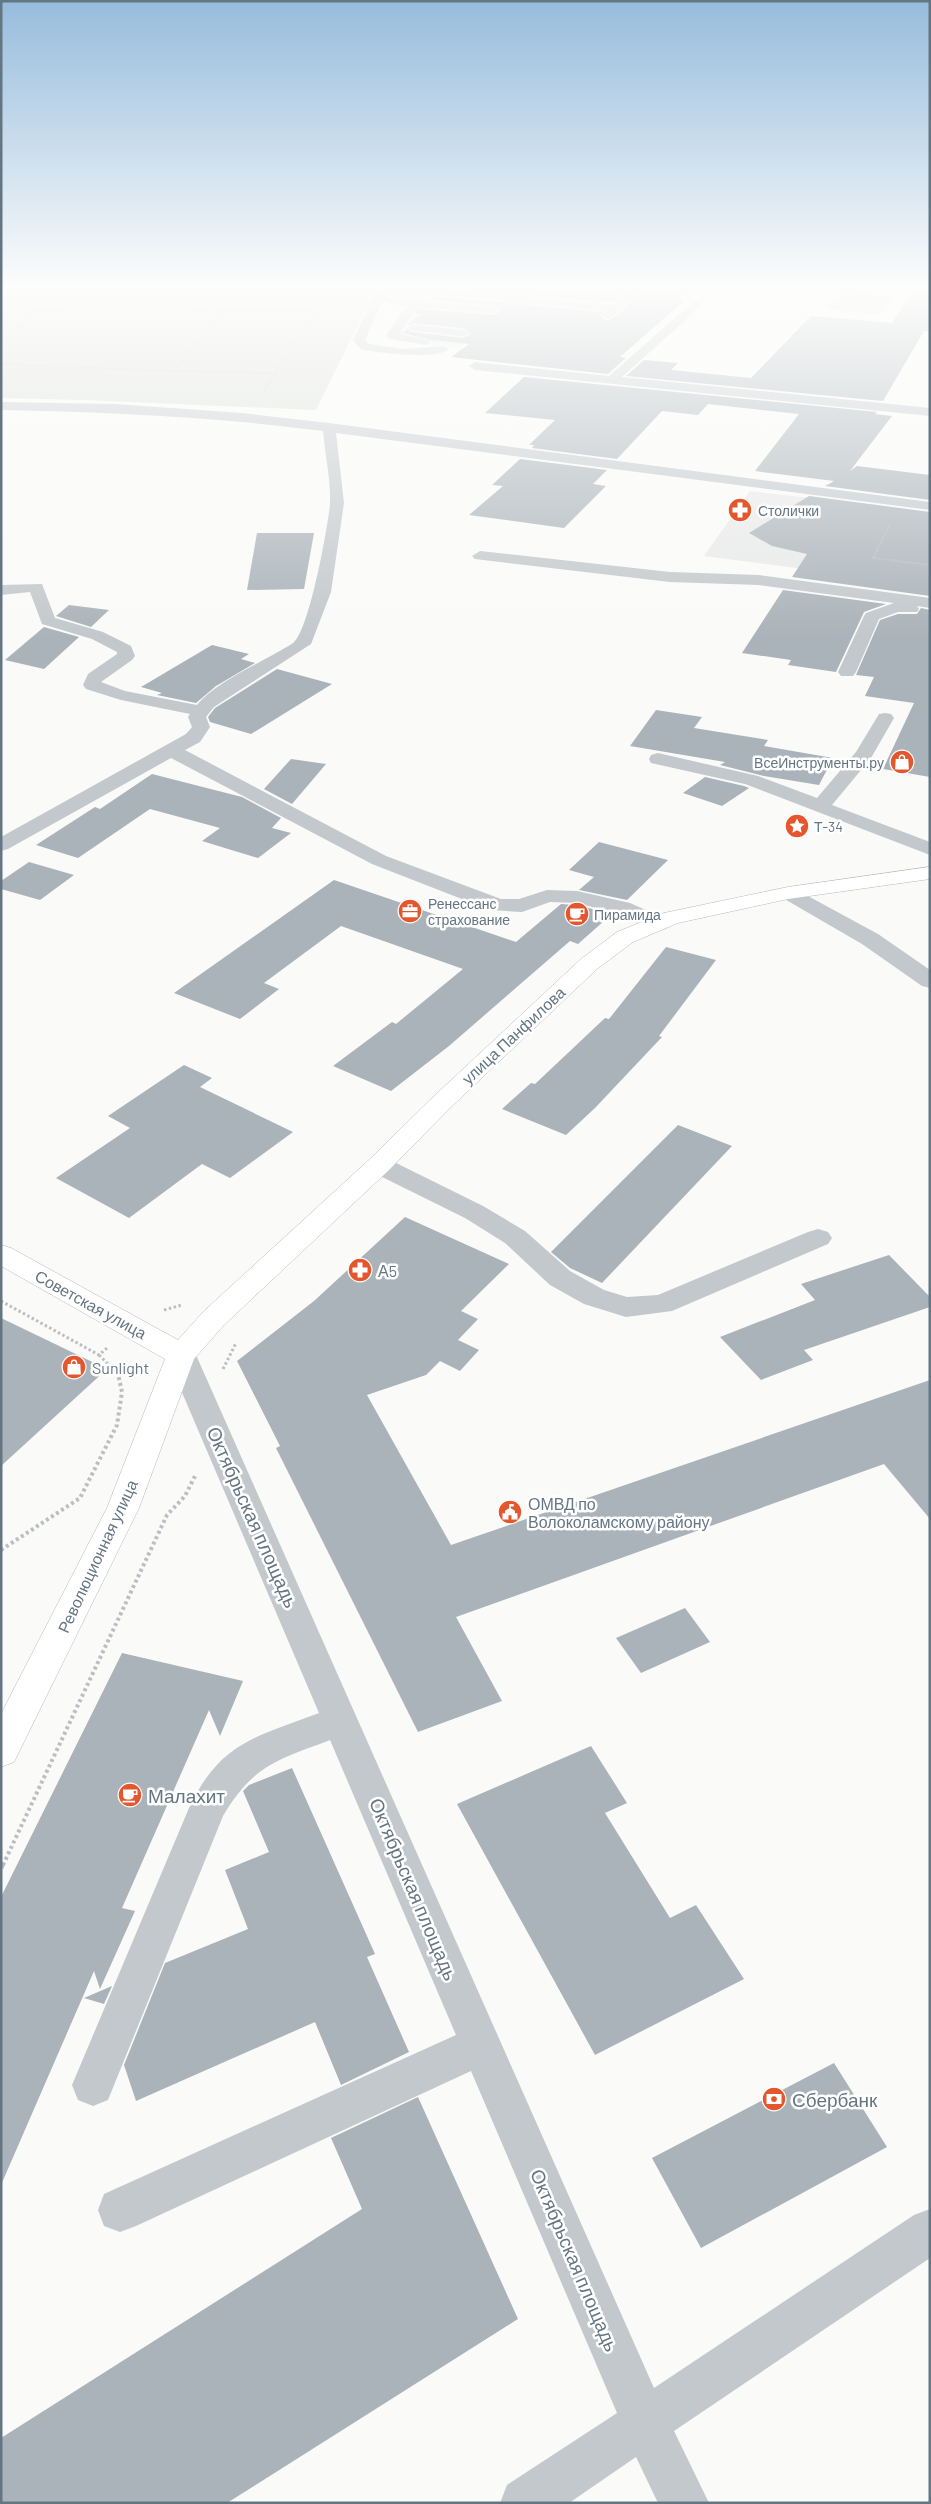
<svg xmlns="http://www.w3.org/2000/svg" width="931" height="2504" viewBox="0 0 931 2504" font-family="Barlow,sans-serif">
	<rect width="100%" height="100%" fill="#fafaf8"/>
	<g fill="#e8e9e9">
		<path d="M406,288H622L583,316L475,334L458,348L390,340L385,336L403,306L385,303Z"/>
		<path d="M750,491L888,507L852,575L704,556Z"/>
	</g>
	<g fill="#dadfd7">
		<path d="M1,288H376L316,410L86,400L1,398Z"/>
		<path d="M842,290L895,295L882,312L877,314L832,310L825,307Z"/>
	</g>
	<g fill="#aab3b9">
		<path d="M456,288H628L612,303Z"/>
		<path d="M644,288H692L676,300L684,301L620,357L626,358L608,374L451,357L469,344L431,340L403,333L408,329L410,332L463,338L471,334L463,328L414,323L407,325L422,314L415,313L419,309L494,315L501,311L494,305L430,300L435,296L603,312L600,316L607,321L621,312Z"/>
		<path d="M915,288H930V331H924L883,401L626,376L644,360L678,363L671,370L751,378L811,316L892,323Z"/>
		<path d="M524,377L877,412L875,414L892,416L850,471L857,466L930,475V500L825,486L834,481L755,471L799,414L708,404L698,415L662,411L617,459L532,448L534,445H529L555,420L485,413Z"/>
		<path d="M520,459L607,470L593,484L606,486L564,528L469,515L503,486L492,485Z"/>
		<path d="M809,496L930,512V596L792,577L807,554L772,546L749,533Z"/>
		<path d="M257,533H314L304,589L247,590Z"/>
		<path d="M783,590L886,604L864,612L836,672L788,665L791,660L742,653Z"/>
		<path d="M69,605L109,610L91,627L56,616Z"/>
		<path d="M921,608L930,610V777L883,769L914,703L865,696L874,677L856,675L880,620L898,614H917Z"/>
		<path d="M44,627L79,637L44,669L5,660Z"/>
		<path d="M212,645L249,654L241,659L255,663L216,686L196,703L157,695L162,693L141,687Z"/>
		<path d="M277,669L332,684L251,734L210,722L208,717L215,708Z"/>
		<path d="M656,710L702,717L694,728L768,740L764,746L833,758L819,785L764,776L720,765L725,762L630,746Z"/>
		<path d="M291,759L326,764L292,804L264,789Z"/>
		<path d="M152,774L242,797L281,818L272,828L291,833L258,858L202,841L220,828L150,809L78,858L36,845L95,807L100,809Z"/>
		<path d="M705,777L744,786L749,788L722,806L683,793Z"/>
		<path d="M599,842L668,860L627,900L579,890L594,877L569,870Z"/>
		<path d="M29,862L74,875L40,900L1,889V881Z"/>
		<path d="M334,880L516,942L561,904L577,905L612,914L578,944L570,941L449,1046L391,1091L333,1066L392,1022L396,1024L463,969L341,926L264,983L279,989L240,1019L174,993Z"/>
		<path d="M666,947L716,960L659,1036L662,1037L595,1108L566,1135L502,1109L531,1083L535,1084L605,1018L609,1019Z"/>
		<path d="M184,1065L212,1078L200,1087L293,1132L230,1178L202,1164L129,1218L56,1178L130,1128L108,1116Z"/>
		<path d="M678,1125L732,1146L602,1283L570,1268L551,1252Z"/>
		<path d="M405,1217L509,1264L461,1311L478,1319L458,1340L479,1350L460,1371L440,1361L426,1375L367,1395L451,1545L930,1380V1519L884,1464L456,1617L502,1701L418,1732L276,1448L280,1446L237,1361L314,1301Z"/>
		<path d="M889,1255L930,1297V1307L804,1350L813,1360L761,1380L720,1337L815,1300L801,1284Z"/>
		<path d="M1,1318L107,1369L1,1466Z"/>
		<path d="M685,1608L710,1642L641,1673L616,1638Z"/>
		<path d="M122,1653L243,1681L220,1736L209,1710L122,1908L135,1911L100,1989L94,1971L1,2185V1897Z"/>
		<path d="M591,1746L627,1803L605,1813L670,1918L696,1905L744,1979L595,2055L457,1804Z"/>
		<path d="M292,1768L375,1954L367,1957L409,2052L341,2085L315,2022L136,2101L124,2065L165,1963L248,1929L225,1870L269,1852L243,1791L249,1785Z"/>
		<path d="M112,1986L104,2004L84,1998Z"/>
		<path d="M834,2063L887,2147L701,2248L652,2158Z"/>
		<path d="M418,2097L518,2319L227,2503H1V2438L362,2209L331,2138Z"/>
	</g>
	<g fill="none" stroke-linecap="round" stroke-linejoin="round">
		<g stroke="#b5babe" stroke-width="1">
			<path id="major" d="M930,867V879L788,899L678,923L633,942L597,969L450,1108L388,1171L224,1325L194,1359L139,1508L14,1762L1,1767V1714L107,1508L165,1359L1,1266V1245L11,1248L178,1340L204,1311L370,1159L432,1098L581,959L617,932L664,913L788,887Z"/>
		</g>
		<g stroke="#bbbfc2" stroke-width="1" stroke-dasharray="1 1" stroke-linecap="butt">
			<path d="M52,297L62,288"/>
			<path d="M72,301L146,288"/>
			<path d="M1,304L21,305"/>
			<path d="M70,307L224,310L175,371L276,373"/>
			<path d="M224,310L316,312"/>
			<path d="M1,342L35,312L65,309L73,303C57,295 35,295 21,306L36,311"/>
			<path d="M1,364L175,371"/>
			<path d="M259,394H262L331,288"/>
		</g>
		<path stroke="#bbbfc2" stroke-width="2" stroke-dasharray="1 1" stroke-linecap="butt" d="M890,524L873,558L930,565"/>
		<g stroke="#bbbfc2" stroke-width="3" stroke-dasharray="2.5 2.5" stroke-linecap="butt">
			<path d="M1,1301L99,1355L107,1348"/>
			<path d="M164,1310L182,1305"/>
			<path d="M99,1355L114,1370"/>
			<path d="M223,1369L236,1343"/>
		</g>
		<g stroke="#bbbfc2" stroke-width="4" stroke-dasharray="3 3" stroke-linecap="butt">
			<path d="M1,1550L80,1498L117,1425L122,1392L118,1374L113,1369"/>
			<path d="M3,1865L167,1515L185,1496L196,1474"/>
		</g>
		<path stroke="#bbbfc2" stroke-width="5" stroke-dasharray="4 4" stroke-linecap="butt" d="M1,1868L3,1863"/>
		<g fill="#c3c8cc" fill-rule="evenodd">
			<path d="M383,288H437L613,305L631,288H642L620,311L608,319L602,316L607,311L406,291L387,294L385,296L397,299L494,307L499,310L494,313L417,307L399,334L429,340V344L425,345L388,338L386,336L407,306L382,302L365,340L369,344L404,349L443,346L449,349C438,360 377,353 361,349L353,340L373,298Z"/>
			<path d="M697,301L702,304L701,306L622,377L930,408V416L475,370L469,366L475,362L609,376L693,302Z"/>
			<path d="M414,325L463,330L469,333L463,336L410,330V326Z"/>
			<path d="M1,402L115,404L242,413L329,423L930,502V510L336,433L344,503L331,592L311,644L214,707L206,717L210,727L200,742L185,750L386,856L501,899H519L547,890L577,891L630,903L666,919L669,924L666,929L658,931L650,929L615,913L577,903L550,902L522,912L490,910L372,864L171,758L8,849L1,851V837L186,734L192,727L188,717L190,714L121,700L86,689L83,685L88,674L117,654V652L92,639L42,624L30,592L1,595V585L42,584L55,618L103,632L131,646L135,656L132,660L101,682L125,691L197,705C217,680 266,661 293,643C309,632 328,526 330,504C331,480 325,455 323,431C216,417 109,412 1,410Z"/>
			<path d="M480,551L670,572L759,575L930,598V608L917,606L919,609L917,612H898L879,619L856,672L853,676H841L838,672L864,616L866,613L894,603L759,585L670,582L475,559L472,556Z"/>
			<path d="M885,713L891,714L894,718L871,758L832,805L930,842V855L745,784L651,763L649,759L651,755L658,753L758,776L817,798L856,752L879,714Z"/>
			<path d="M788,887L795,889L878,934L930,970V988L922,986L862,944L781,897L777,893L781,889Z"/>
			<path d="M379,1157L388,1159L483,1206L525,1231L570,1271L604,1290L627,1297L658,1295L808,1232L818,1229L828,1232L832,1238L828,1244L672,1311L626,1317L584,1304L550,1285L505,1243L465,1218L370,1171L366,1165L370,1159Z"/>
			<path d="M181,1345L191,1348L196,1355L654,2388L914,2215L930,2209V2258L674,2431L709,2503H658L636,2457L569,2503H500L507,2485L617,2413L471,2071L136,2226L120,2232L104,2226L98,2210L104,2194L456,2035L330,1740C278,1760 254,1764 223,1816L108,2100L93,2106L78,2100L72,2085L189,1808C220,1742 256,1737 319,1713L166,1355L171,1348Z"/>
		</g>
		<use href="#major" fill="#fff" fill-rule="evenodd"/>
	</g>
	<linearGradient id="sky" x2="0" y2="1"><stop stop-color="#96bcdc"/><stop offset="0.45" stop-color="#fdfdfc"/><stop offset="1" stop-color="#fdfdfc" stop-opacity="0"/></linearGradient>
	<rect width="931" height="639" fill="url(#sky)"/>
	<defs>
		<g id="pharmacy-disc" transform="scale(1.25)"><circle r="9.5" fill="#e4572e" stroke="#fff"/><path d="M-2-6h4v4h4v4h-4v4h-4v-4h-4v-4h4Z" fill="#fff"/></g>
		<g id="shop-disc" transform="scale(1.25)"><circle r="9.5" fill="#e4572e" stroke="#fff"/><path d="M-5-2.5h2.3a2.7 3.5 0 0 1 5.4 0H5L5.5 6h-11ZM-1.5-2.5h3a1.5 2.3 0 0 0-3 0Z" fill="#fff"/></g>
		<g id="sight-disc" transform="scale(1.25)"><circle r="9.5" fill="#e4572e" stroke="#fff"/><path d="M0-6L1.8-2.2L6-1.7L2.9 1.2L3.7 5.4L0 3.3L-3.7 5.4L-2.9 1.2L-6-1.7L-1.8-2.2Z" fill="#fff"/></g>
		<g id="office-disc" transform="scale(1.25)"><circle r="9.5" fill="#e4572e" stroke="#fff"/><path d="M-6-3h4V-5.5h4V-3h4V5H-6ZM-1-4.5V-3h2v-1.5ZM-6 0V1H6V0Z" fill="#fff"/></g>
		<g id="cafe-disc" transform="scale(1.25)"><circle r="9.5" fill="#e4572e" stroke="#fff"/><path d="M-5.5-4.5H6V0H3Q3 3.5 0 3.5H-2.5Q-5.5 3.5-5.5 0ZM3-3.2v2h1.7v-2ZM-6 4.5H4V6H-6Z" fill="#fff"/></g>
		<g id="civic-disc" transform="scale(1.25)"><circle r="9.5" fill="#e4572e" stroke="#fff"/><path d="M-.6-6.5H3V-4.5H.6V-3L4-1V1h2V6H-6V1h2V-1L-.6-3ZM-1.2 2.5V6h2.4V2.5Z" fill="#fff"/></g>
		<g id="bank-disc" transform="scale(1.25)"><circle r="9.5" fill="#e4572e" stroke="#fff"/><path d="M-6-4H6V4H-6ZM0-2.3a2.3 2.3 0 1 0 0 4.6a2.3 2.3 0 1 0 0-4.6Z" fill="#fff"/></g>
	</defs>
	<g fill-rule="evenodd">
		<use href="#pharmacy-disc" x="740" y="510"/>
		<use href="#shop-disc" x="902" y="762"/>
		<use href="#sight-disc" x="797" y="826"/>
		<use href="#office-disc" x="410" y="911"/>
		<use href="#cafe-disc" x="577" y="914"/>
		<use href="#pharmacy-disc" x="360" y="1270"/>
		<use href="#shop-disc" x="74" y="1367"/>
		<use href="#civic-disc" x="510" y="1512"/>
		<use href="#cafe-disc" x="130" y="1795"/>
		<use href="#bank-disc" x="774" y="2099"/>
	</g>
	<g text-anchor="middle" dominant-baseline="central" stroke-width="5" stroke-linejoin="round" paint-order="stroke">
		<g font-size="14" fill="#657683" stroke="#fff" text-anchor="start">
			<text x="758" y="510">Столички</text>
			<text x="884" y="762" text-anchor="end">ВсеИнструменты.ру</text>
			<text x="814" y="826">Т-34</text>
			<text x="428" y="903">Ренессанс<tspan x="428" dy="16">страхование</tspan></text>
			<text x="594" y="914">Пирамида</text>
		</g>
		<g font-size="16" fill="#657683" stroke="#fff">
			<text transform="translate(513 1035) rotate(-43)">улица Панфилова</text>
			<text transform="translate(91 1304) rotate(29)">Советская улица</text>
			<text transform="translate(97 1556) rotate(-65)">Революционная улица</text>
		</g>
		<g font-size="16" fill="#657683" stroke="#fff" text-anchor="start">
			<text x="378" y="1270">А5</text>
			<text x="92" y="1367">Sunlight</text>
			<text x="528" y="1503">ОМВД по<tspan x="528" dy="18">Волоколамскому району</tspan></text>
		</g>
		<g font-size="19" fill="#657683" stroke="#fff">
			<text transform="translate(253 1517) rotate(66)">Октябрьская площадь</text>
			<text transform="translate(414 1889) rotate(67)">Октябрьская площадь</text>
			<text transform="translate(575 2260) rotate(67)">Октябрьская площадь</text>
		</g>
		<g font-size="19" fill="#657683" stroke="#fff" text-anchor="start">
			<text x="148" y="1795">Малахит</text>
			<text x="792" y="2099">Сбербанк</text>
		</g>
	</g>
	<rect width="931" height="2504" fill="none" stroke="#657683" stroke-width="5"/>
</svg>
